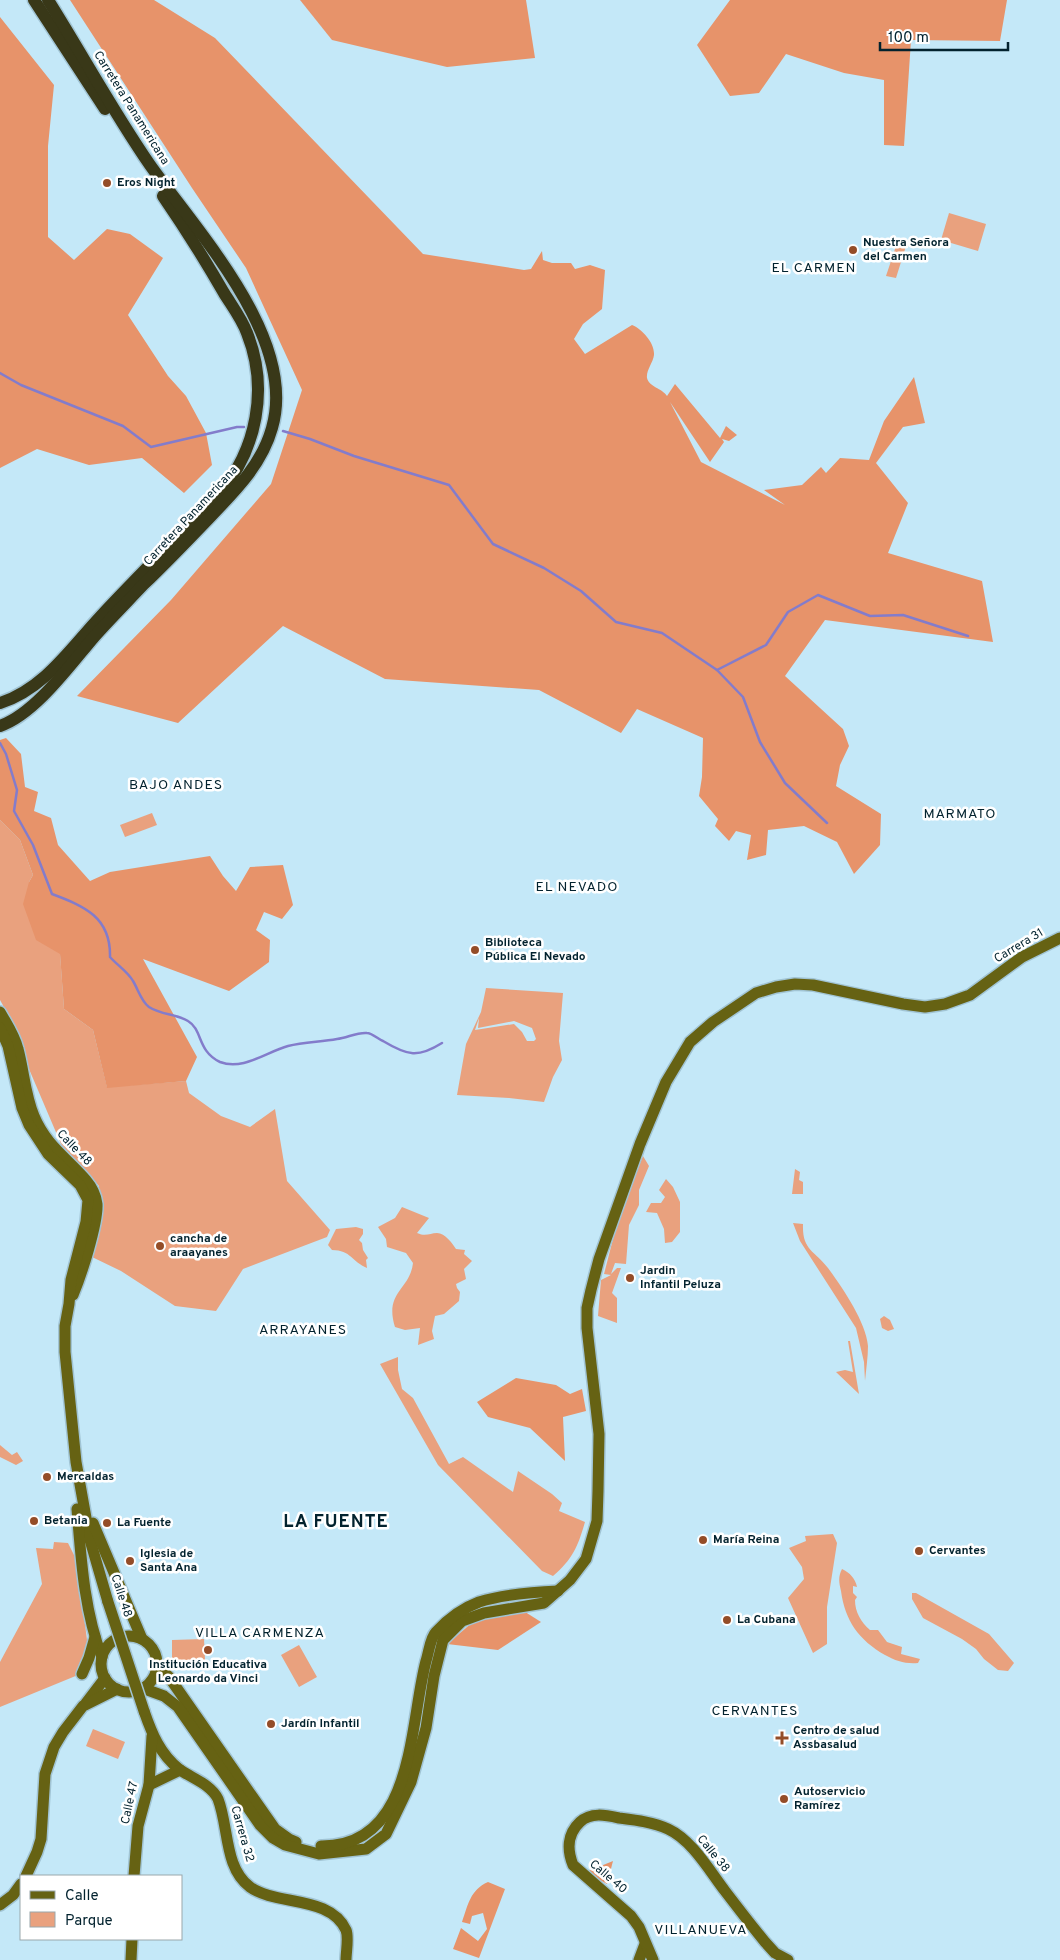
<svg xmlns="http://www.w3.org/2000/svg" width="1060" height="1960" viewBox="0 0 1060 1960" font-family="Overpass,sans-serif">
	<rect width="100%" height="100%" fill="#c4e8f8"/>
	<g fill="#e9a17e" fill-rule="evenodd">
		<path d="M949,213L986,224L978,251L941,240Z"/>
		<path d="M898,240L907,243L896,278L886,276Z"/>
		<path d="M152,813L157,825L125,837L120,825Z"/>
		<path d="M0,820L20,840L33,875L29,882L60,953L64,1009L93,1030L107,1087L186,1081L189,1093L221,1116L250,1127L275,1109L287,1181L330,1230L327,1237L243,1269L216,1311L175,1306L121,1271L92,1257L99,1186L61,1144L26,1062L15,1027L0,1000Z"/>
		<path d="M486,988L563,993L559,1041L562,1060L553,1077L544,1102L509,1098L457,1095L466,1044L481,1012ZM479,1018L478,1028L514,1021L532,1028L536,1039L534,1041H527L522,1032L514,1024L475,1030Z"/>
		<path d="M643,1156L649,1166L639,1190V1205L629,1225L626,1264L615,1263L611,1274L617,1268H621L612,1293L617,1298V1323L598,1316L601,1280L611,1275L604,1274L620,1212Z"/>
		<path d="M795,1169L800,1172L799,1180L803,1182V1194H792Z"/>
		<path d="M666,1179L673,1187L680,1202V1232L672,1242L665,1243L664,1229L657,1213L646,1212L651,1203H661L665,1197L659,1190Z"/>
		<path d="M402,1207L429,1218L417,1233C426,1237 430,1233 437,1233C445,1233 453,1244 456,1249L465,1250L464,1254L472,1261L464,1269L466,1279L456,1284L457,1288L460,1292L459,1301L444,1314L435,1316L432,1331L434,1339L418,1345L420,1328L405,1330L395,1327C384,1292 410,1290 413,1263L406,1253L387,1247L386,1239L378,1227L395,1218Z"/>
		<path d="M793,1223L803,1224C802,1250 814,1250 828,1268C842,1287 866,1322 868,1346C868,1357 866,1370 865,1381L864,1362L856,1328L800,1241Z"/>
		<path d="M356,1227L363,1229V1234L359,1240L362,1243L363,1250L368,1258L366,1260L367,1268C352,1262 351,1250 332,1250L328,1245L336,1229Z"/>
		<path d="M884,1316L890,1320L894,1329L888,1331L882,1328L880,1319Z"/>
		<path d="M848,1341H850L859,1394L836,1372L845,1370L853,1372Z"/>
		<path d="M398,1357V1370L402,1389L413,1398L449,1464L463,1457L513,1492L518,1471L552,1494L562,1503L559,1511L585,1522C578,1546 573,1559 553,1576L542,1571L438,1465L380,1364Z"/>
		<path d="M0,1445L12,1455L17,1452L23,1461L16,1465L0,1457Z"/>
		<path d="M833,1534L837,1543L827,1607V1644L813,1653L788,1598L804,1579L802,1567L789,1548L806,1541L805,1536Z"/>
		<path d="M54,1542L68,1543L77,1561L88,1648L78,1675L0,1707V1662L42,1584L36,1548L53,1549Z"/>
		<path d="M842,1569C850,1573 855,1578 857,1587L853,1586V1593L857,1597L855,1600C855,1612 861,1622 870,1630H878L887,1642L902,1647L901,1654L920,1659L918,1663C905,1664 896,1661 885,1655C859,1640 845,1621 841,1591C839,1582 838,1577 842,1569Z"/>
		<path d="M912,1593H916L989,1634L1014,1663L1008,1671L998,1670L984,1659L976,1649L962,1639L923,1618L912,1599Z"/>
		<path d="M204,1639L205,1660L172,1661V1640Z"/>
		<path d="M299,1645L317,1677L299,1687L281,1655Z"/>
		<path d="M93,1729L125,1742L118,1759L86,1746Z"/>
	</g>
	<g fill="#e7936a">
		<path d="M70,0H154L215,38L423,254L524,270L531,269L542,251L543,260L552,263H571L575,269L590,265L605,270L602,309L583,324L574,339L585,354L632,325C642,329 655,343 654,355C653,363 646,370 647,378C649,387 662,388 667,396L675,384L720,438L726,426L737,435L729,441L722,439L724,442L710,462L670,402L701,462L785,505L764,490L802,485L821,467L826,473L840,458L869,460L884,421L914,377L925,423L903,427L876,463L908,503L888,553L982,581L993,642L825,620L785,676L843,729L849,746L840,765L836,786L881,814L880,845L854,874L837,842L804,826L768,830L766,855L747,860L751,835L736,831L729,841L715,826L718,819L699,796L702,777L703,738L637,709L621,733L539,690L385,679L283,626L178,723L77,696L171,600L271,484L302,390L246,268L192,188Z"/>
		<path d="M300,0H526L535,58L447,67L332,40Z"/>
		<path d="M730,0H1007L1000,41L911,40L904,146L884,145V80L844,73L786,54L759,93L730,96L697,45Z"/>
		<path d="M0,17L54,85L48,146V237L74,260L107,229L130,234L163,258L128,315L168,376L186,396L206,433L212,465L184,493L142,458L89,465L37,449L0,468Z"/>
		<path d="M6,738L21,754L25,787L38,792L34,811L51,818L58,845L90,881L110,872L210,856L223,876L236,891L250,867L283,865L293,905L282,919L264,912L256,930L270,940L269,962L229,991L143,959L197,1057L186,1081L107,1088L93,1030L64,1009L60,954L36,940L23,904L29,882L33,875L20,840L0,820V740Z"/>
		<path d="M516,1378L556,1385L570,1394L582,1389L586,1411L563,1417L565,1461L530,1428L488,1417L477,1402Z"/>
		<path d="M522,1610L541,1622L498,1650L447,1644L473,1622Z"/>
		<path d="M613,1861L607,1884L586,1872Z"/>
		<path d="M488,1882L505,1889L479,1958L453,1949L461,1928L478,1941L487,1929L483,1913L472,1916L470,1924L462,1922C468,1905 470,1890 488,1882Z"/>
	</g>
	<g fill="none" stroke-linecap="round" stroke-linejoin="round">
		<g stroke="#837ccb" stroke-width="2.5">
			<path d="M0,373L21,385L123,426L151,447L237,427H244"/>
			<path d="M283,431L310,439L354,456L449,485L493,544L544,568L581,591L616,622L662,633L717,670L766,645L788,612L818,595L870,616L903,615L968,636"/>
			<path d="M717,670L743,697L760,742L785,783L827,823"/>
			<path d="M0,743L6,754L17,790L14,811L33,845L52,894C84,906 111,917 110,957C117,965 128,972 133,981C138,989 141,1001 149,1007C161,1015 177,1014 188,1021C203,1030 197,1051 220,1062C243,1071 266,1052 288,1046C304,1042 321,1042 337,1039C347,1038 357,1032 367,1033C372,1033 378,1039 383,1041C408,1056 418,1058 442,1043"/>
		</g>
		<g stroke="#a1c4d4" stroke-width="14">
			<g id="secondary">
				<path d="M0,1012C7,1024 15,1036 18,1049C24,1071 25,1095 34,1116C46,1145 66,1157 86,1180C92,1187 96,1195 97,1204C98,1224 81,1276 73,1295"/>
				<path d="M0,1028L8,1046L22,1108L29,1125L48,1154L80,1185L88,1200L86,1222L71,1280L69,1304L65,1326V1352L76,1462L90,1540L108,1602"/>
				<path d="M77,1509C81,1558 84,1611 102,1657"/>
				<path d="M93,1523L142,1639"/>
				<circle cx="129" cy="1664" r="28"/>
				<path d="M156,1664L169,1677L275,1829L289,1839L296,1842"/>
				<path d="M82,1674L89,1658L95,1637"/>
				<path d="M142,1688L164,1696L178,1707L260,1825L273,1838L285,1845L319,1854L366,1849L386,1834L411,1782L426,1728L434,1676L443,1640L462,1621L484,1613L544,1603L570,1580L586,1559L597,1521L598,1491L599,1434L587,1328V1308L591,1290L599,1259L640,1144L666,1082L690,1042L713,1022L756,993L776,987L795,984L813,985L903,1004L925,1007L945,1004L970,995L1022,957L1060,938"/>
				<path d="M86,1703L105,1678"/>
				<path d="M144,1711C152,1734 160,1754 179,1769C191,1778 211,1784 218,1799C229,1827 224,1868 250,1887C276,1906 330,1895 346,1930C349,1937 346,1952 346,1960"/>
				<path d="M149,1785L180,1770"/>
				<path d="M321,1846C415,1847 409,1725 426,1661C429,1652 430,1638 436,1632C447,1620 463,1608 479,1602C501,1595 535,1592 558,1591"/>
				<path d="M26,1876L37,1852L41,1839L45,1774L54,1747L63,1732L83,1706L117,1689"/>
				<path d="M134,1876L138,1826L149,1785L152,1736"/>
				<path d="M0,1905L13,1895L21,1884"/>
				<path d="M131,1960L132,1939"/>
				<path d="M639,1960L645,1944"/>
				<path d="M653,1960L639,1927L631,1916L573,1865C567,1850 567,1834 580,1822C591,1812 605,1815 619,1818C635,1820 653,1822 668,1829C692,1840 709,1870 725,1891C738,1908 751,1925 765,1942L775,1953L788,1960"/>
			</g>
		</g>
		<g stroke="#a1c4d4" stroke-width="15">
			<g id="trunk">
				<path d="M34,0L105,109"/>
				<path d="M0,703C44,689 70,649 100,617C139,575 180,535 219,494C257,450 269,388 247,333C242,319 232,306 224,293C205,260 185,228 163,196"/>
				<path d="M0,726C35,714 70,665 94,637C110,619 127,602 144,584C167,562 189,539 211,516C236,490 262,464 272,428C298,339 198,233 150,165C114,113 82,54 48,0"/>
			</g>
		</g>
		<use href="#secondary" stroke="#666213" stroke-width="11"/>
		<use href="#trunk" stroke="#393818" stroke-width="12"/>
		<g stroke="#a1c4d4" stroke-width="14" stroke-linecap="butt">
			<path id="secondary-bridge" d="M108,1602L144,1711"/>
		</g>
		<use href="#secondary-bridge" stroke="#666213" stroke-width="11"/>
	</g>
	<g fill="#944d28" stroke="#fff" stroke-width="2">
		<circle cx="107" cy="183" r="5"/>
		<circle cx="853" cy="250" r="5"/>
		<circle cx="475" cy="950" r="5"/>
		<circle cx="160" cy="1246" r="5"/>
		<circle cx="630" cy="1278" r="5"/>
		<circle cx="47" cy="1477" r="5"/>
		<circle cx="34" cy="1521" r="5"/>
		<circle cx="107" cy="1523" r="5"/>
		<circle cx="703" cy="1540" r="5"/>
		<circle cx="919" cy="1551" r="5"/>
		<circle cx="130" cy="1561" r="5"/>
		<circle cx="727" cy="1620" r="5"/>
		<circle cx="208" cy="1650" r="5"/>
		<circle cx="271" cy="1724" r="5"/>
		<path d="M779.5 1730.5h5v5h5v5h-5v5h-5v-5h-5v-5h5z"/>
		<circle cx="784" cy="1799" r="5"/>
	</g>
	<g text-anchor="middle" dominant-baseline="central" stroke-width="5" stroke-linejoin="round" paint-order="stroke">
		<g font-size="12" fill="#02222e" stroke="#fff">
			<text transform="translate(131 108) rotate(58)">Carretera Panamericana</text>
			<text transform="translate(191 516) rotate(-47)">Carretera Panamericana</text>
			<text transform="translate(1019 946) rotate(-31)">Carrera 31</text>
			<text transform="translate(74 1148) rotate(46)">Calle 48</text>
			<text transform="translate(121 1596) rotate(72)">Calle 48</text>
			<text transform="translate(130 1803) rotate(-78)">Calle 47</text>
			<text transform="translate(242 1834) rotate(74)">Carrera 32</text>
			<text transform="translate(713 1854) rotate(51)">Calle 38</text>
			<text transform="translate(608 1877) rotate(40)">Calle 40</text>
		</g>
		<g font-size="12" font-weight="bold" fill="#02222e" stroke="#fff" text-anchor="start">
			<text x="117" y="183">Eros Night</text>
			<text x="863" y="243">Nuestra Señora<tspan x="863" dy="14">del Carmen</tspan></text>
			<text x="485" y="943">Biblioteca<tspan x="485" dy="14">Pública El Nevado</tspan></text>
			<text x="170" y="1239">cancha de<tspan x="170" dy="14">araayanes</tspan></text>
			<text x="640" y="1271">Jardin<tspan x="640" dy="14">Infantil Peluza</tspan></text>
			<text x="57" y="1477">Mercaldas</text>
			<text x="44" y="1521">Betania</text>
			<text x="117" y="1523">La Fuente</text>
			<text x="713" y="1540">María Reina</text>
			<text x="929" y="1551">Cervantes</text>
			<text x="140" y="1554">Iglesia de<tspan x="140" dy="14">Santa Ana</tspan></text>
			<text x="737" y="1620">La Cubana</text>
			<text x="208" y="1665" text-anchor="middle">Institución Educativa<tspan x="208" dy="14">Leonardo da Vinci</tspan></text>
			<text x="281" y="1724">Jardín Infantil</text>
			<text x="793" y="1731">Centro de salud<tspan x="793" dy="14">Assbasalud</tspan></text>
			<text x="794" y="1792">Autoservicio<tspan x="794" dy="14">Ramírez</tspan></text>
		</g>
		<g font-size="14" letter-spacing="1" fill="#02222e" stroke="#fff">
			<text x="814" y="268">EL CARMEN</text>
			<text x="176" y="785">BAJO ANDES</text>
			<text x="960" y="814">MARMATO</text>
			<text x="577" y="887">EL NEVADO</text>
			<text x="303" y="1330">ARRAYANES</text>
			<text x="260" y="1633">VILLA CARMENZA</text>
			<text x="755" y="1711">CERVANTES</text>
			<text x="701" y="1930">VILLANUEVA</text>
		</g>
		<g font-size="18" font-weight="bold" letter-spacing="1" fill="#02222e" stroke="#fff">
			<text x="336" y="1522">LA FUENTE</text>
		</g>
	</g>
	<rect x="20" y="1875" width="162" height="65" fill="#ffffff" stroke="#9aa7ab"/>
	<rect x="30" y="1891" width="25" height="8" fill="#666213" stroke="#9aa7ab"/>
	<text x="65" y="1900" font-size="15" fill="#02222e">Calle</text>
	<rect x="30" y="1912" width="25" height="15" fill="#e9a17e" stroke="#9aa7ab"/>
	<text x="65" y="1925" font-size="15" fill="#02222e">Parque</text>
	<path d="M880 42v8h128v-8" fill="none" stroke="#02222e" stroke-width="2.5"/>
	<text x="888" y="42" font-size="15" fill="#02222e" stroke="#ffffff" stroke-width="4" paint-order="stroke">100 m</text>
</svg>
